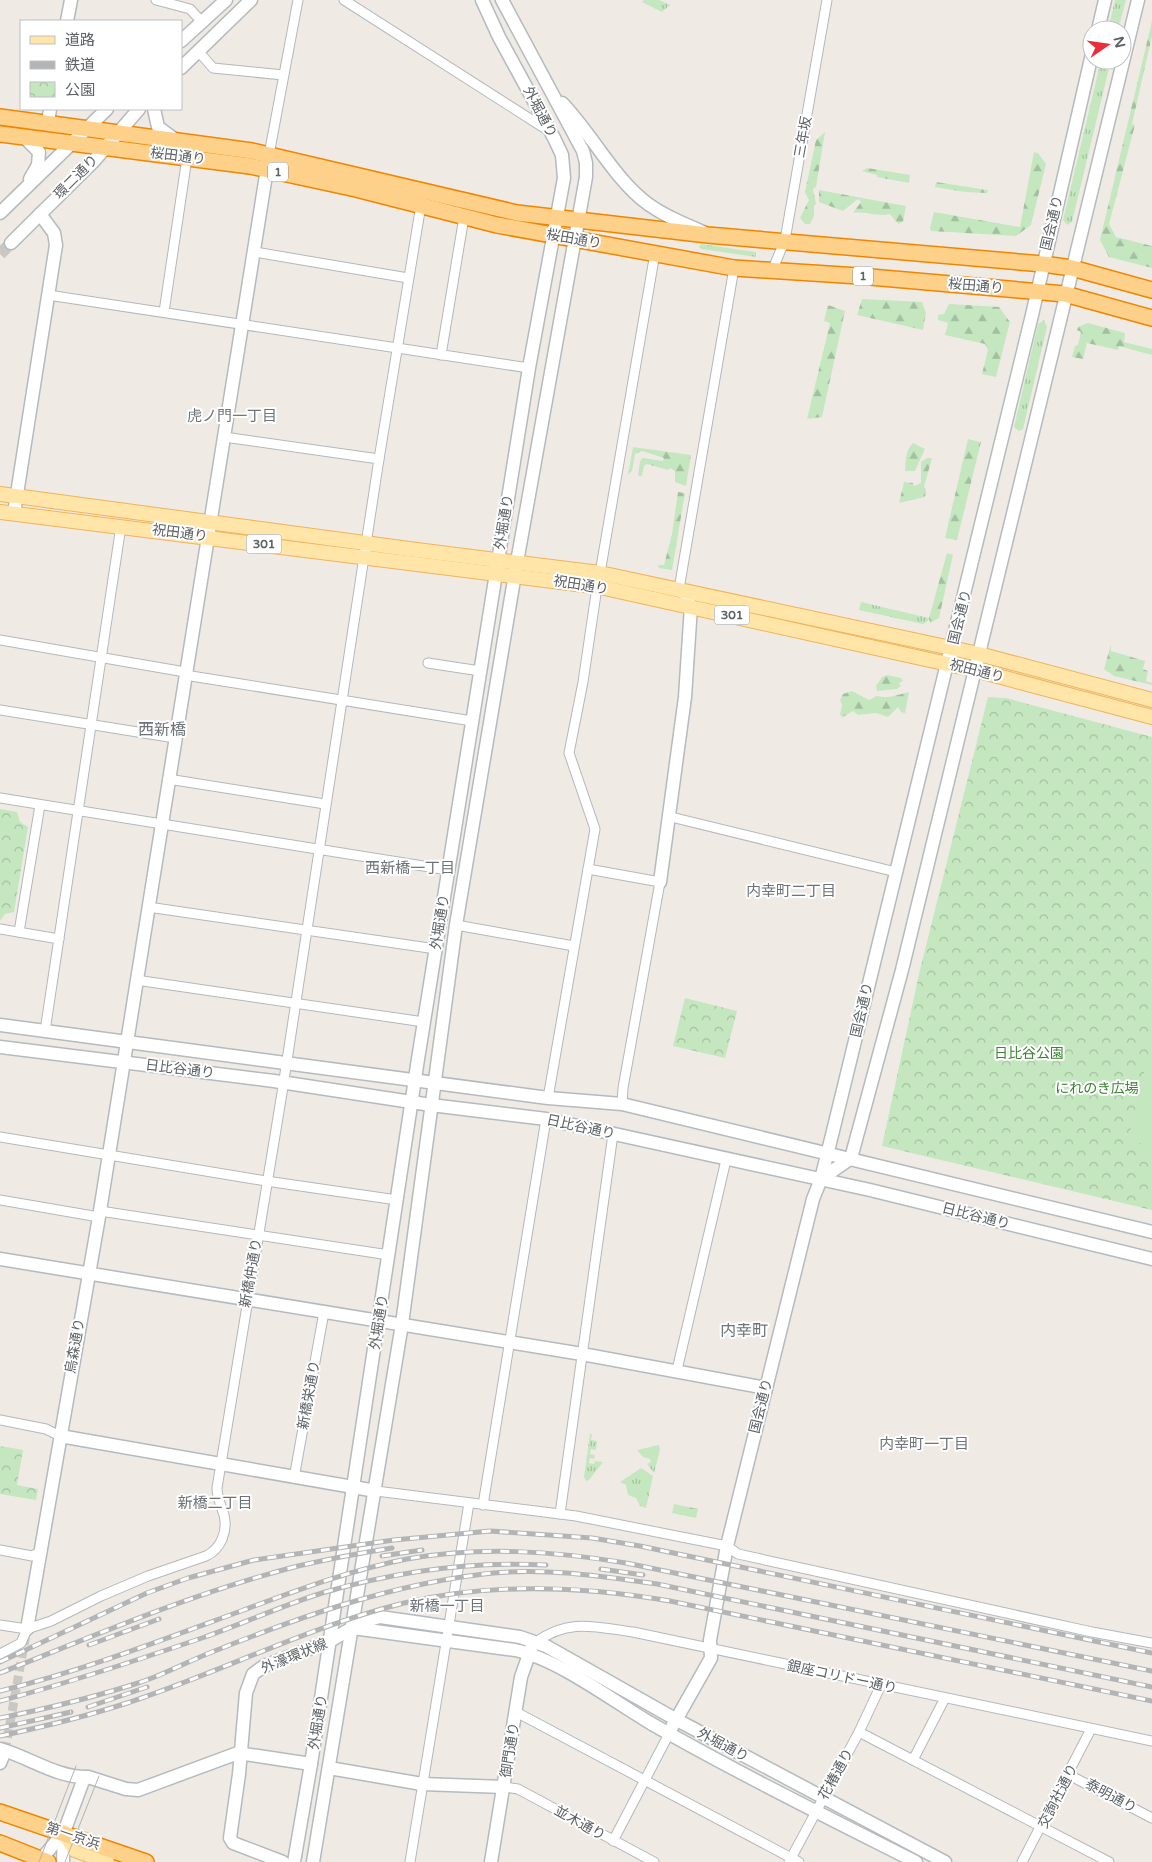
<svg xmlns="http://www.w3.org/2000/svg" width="1152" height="1862" viewBox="0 0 1152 1862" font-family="'Varela Round','Noto Sans JP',sans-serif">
	<defs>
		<pattern id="grass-tufts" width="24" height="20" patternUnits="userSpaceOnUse" patternTransform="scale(1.25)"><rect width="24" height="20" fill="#c5e7c0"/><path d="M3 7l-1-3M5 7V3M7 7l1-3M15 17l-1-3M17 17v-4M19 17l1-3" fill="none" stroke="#a3bfa0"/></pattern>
		<pattern id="forest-firs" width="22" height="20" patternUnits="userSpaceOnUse" patternTransform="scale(1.25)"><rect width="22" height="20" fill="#c5e7c0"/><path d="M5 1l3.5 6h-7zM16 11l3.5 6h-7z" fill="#a3bfa0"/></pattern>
		<pattern id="park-crowns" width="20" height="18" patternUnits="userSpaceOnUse" patternTransform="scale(1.25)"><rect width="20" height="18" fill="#c5e7c0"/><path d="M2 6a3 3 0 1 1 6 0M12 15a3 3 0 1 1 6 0" fill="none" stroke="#a3bfa0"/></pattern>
	</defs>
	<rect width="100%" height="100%" fill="#efebe4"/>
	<g fill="url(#grass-tufts)">
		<path d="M644,0H659L670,5L662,12L642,2Z"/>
		<path d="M1115,0H1126L1118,30H1108Z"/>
		<path d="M1101,60H1111L1072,222L1067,225L1063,220Z"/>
		<path d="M701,244L756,252V257L701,249L699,247Z"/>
		<path d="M1044,320L1047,327L1023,429L1019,431L1014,427L1038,324Z"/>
		<path d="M861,602L929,618L928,621L923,624L859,610Z"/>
		<path d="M590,1434H592L591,1440L597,1441L596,1450L591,1449L590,1454L595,1455L594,1459L590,1458L589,1463L594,1464L595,1461L603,1462L589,1480L586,1481L584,1477Z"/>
		<path d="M659,1445L660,1450L654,1473L647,1464L651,1462L650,1459L643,1457L637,1450Z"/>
		<path d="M641,1468L653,1476L646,1508L640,1506L636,1498L628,1495L626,1485L620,1482Z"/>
	</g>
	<g fill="url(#forest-firs)">
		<path d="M1152,21V36L1132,124L1135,125L1109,224L1116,237L1152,246V268L1109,257L1100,240Z"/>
		<path d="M825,132L816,187L813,189L816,204L814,206V216L810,224H805L800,218L809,200L805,192L816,140Z"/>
		<path d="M1034,152L1038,153L1046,164L1031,225L1016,236L931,231L930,228L934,212L1020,227Z"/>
		<path d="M867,168L910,175L909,183L877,177V175L862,171Z"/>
		<path d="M936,182L988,190L987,193L965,192L935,187Z"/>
		<path d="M819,190L906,206L903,222L898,224L890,214C877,217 866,211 853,213L861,202L858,199L843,211L819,202Z"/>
		<path d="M862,299L922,302L926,313L923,330L857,315Z"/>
		<path d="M949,304L999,307L1010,322L996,377L982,374L988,350L985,344L945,335L948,323L938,320V315L944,314Z"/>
		<path d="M828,305L845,311L822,417L807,419L830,323L824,321Z"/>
		<path d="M1088,323L1125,333L1124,342L1152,349V355L1119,346L1118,350L1087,343L1083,359L1072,357L1075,346L1078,345L1081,332L1077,330L1078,327Z"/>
		<path d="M968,439L981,442L957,540L945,538Z"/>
		<path d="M913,443L925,449L915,471H905C906,460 905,451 913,443Z"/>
		<path d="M633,447L691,455L686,486L675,482V471L670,468L668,470L647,464L644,466L642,476H638L640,461L643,458L663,461L664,458L642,451L635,454L632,471L628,475Z"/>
		<path d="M927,458H932L924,487L926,489L925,497L899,503L904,482L913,483L914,486L921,483V462Z"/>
		<path d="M678,492L685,493L672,570L659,568L658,565H664L672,534Z"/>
		<path d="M947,553L953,555L939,618L930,623L929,618Z"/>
		<path d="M1111,644V651L1145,661L1143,669L1148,671L1146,681L1152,683V685L1114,676L1104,669Z"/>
		<path d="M887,675L901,678L903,681L899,683L901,686L897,689L877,691L876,686L882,677Z"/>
		<path d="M852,691L869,700L877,696C891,699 899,694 909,692L905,713L901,712L898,707L888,717L876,713L858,715L853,711L843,717L840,715L842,705L840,700L843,694Z"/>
		<path d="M674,1504L698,1509L696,1518L672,1513Z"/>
	</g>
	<g fill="url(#park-crowns)">
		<path d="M988,697L1006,698L1152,737V1210L882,1146L919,974Z"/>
		<path d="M0,809L17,812L20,822L28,827L14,912L5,914L0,921Z"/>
		<path d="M685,998L737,1011L725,1058L673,1046Z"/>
		<path d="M0,1446L23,1450L17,1485L38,1489L36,1500L0,1494Z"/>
	</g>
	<path fill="#c5e7c0" d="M1146,1065L1152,1067V1146L1128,1140Z"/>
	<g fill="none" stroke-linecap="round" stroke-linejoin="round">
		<path stroke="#cac8c4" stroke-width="9" stroke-dasharray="9 4.5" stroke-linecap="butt" d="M5,1751L26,1634"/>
		<path stroke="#cac8c4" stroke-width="12" stroke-dasharray="12 6" stroke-linecap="butt" d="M0,254L11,243"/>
		<g stroke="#b4b8bb" stroke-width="11">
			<g id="street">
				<path d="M156,0L190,9L202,22"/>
				<path d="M344,0L549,131"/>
				<path d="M199,52L213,68L283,75"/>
				<path d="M268,160L298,0"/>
				<path d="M255,252L408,278"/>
				<path d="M772,271L785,240L827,0"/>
				<path d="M48,295L529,368"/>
				<path d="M164,312L187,158"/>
				<path d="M441,355L464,217"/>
				<path d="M224,437L379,459"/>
				<path d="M600,573L655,253"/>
				<path d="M682,593L679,589L734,268"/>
				<path d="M0,640L185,672"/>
				<path d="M428,663L480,671"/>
				<path d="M185,675L472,721"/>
				<path d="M0,710L175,738"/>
				<path d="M168,779L325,804"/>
				<path d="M0,798L448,870"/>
				<path d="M671,817L896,872"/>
				<path d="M588,869L660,882L623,1088L622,1104"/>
				<path d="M148,907L436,949"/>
				<path d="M456,925L574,946"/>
				<path d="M0,929L59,939"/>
				<path d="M19,932L40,805"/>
				<path d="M136,980L424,1022"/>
				<path d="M45,1031L121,526"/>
				<path d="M548,1098L595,829L569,753L583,682L597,587"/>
				<path d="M0,1137L266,1181L397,1200"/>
				<path d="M0,1200L99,1217"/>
				<path d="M100,1211L389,1255"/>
				<path d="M677,1370L726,1160"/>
				<path d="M0,1420L46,1429L60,1436"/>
				<path d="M294,1478L324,1312"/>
				<path d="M376,1491L576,1516L727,1546L738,1554L1092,1632L1152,1643"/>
				<path d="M483,1505L546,1119"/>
				<path d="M560,1514L613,1134"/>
				<path d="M0,1550L32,1556L42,1551"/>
				<path d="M0,1625L27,1629L51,1621L101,1596L148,1576L206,1556C221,1549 228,1531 224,1515C221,1505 217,1498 217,1488L282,1093L379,459L421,205"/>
				<path d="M536,1642C569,1618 595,1627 633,1632L1152,1741"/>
				<path d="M0,1654L21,1643L27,1629"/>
				<path d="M516,1712L799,1862"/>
				<path d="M859,1732L1109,1862"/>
				<path d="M913,1760L945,1698"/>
				<path d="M1069,1775L1152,1818"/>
				<path d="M504,1787L518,1789L654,1862"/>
				<path d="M613,1841L671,1730"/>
				<path d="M410,1862L469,1503"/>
				<path d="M789,1862L859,1732L881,1685"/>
				<path d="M1022,1862L1091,1729"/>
			</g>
		</g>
		<g stroke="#b5babe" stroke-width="15">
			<g id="secondary">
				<path d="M67,21L71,0"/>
				<path d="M1098,30L1105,0"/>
				<path d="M181,41L226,0"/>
				<path d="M181,68L251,0"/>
				<path d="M562,103C592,134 614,179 648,204C665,216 684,224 703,232"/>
				<path d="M154,109L158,127L177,141"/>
				<path d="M48,123L50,109"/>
				<path d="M24,137L39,152L38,165L30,179"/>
				<path d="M0,213L107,109"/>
				<path d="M11,243L93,162L139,109"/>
				<path d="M14,513L56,245L54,233L40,214"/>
				<path d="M660,882L685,697L691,606L687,600"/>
				<path d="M0,1025L548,1098L622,1104L1152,1232"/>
				<path d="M0,1047L274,1081L431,1105L546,1119L870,1190L1152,1259"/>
				<path d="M821,1179L851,1158L857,1136L902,970L1138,0"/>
				<path d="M0,1259L582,1354L766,1388"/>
				<path d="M60,1436L376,1491"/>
				<path d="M353,1628L515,1650C558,1659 613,1701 652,1724C738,1773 827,1817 916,1862"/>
				<path d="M27,1629L99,1217L267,169"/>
				<path d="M672,1727L711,1658L710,1640L727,1546L813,1199L821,1179L833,1131L1032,315L1092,54"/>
				<path d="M0,1749C29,1757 57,1778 88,1777"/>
				<path d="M0,1763L5,1751"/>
				<path d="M329,1768L422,1784L504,1787"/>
				<path d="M39,1862L64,1832"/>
				<path d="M63,1862L64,1832L83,1781L88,1777L126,1789L138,1790L238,1753L311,1764"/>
				<path d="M283,1862L233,1843L230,1838L239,1774L246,1693L253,1674L264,1666L330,1641L362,1622L380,1617L520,1637L546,1646L677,1720L945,1862"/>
				<path d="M294,1862L311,1764L418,1059L529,368L564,178L562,155L554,138L499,37L482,0"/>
				<path d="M313,1862L402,1324L456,925L517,562L586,177V163L583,151L502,0"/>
				<path d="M491,1862L521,1677L532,1646"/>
			</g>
		</g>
		<g stroke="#f3b258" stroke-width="16">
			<g id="primary">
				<path d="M0,494L409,549L600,573L979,654L1152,700"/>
				<path d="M0,512L600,587L975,670L1152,717"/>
				<path d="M64,1832L75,1850L107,1862"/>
			</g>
		</g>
		<g stroke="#f28500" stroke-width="18">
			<g id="highway">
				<path d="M0,117L252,151L517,213L708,235L1043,264L1072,268L1152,290"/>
				<path d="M0,134L250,166L356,189L497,225L734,268L859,276L1065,294L1152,318"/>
				<path d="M0,1812L146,1862"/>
				<path d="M0,1843L48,1862"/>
			</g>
		</g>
		<use href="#street" stroke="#fff" stroke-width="9"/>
		<use href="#secondary" stroke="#fff" stroke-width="12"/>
		<use href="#primary" stroke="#ffe5a8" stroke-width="14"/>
		<use href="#highway" stroke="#fed18b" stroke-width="15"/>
		<g stroke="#b3b4b5" stroke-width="1">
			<path d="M39,1862L76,1766"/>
			<path d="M65,1862L99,1776"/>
		</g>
		<g stroke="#b3b4b5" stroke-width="5">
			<g id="rail">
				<path d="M382,1556L422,1550"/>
				<path d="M601,1569L643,1575"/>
				<path d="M89,1645L159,1619"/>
				<path d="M0,1662L147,1593L188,1578L254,1560L394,1540L490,1531L592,1538L640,1546L1152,1653"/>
				<path d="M0,1673C98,1634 196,1592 298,1566C329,1559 360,1553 392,1548"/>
				<path d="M0,1691C82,1671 162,1640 241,1611C295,1591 350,1570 407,1559C481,1546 553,1551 626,1563L1152,1671"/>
				<path d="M0,1701C68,1683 135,1661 202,1638C242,1624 281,1606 322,1593C393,1572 471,1561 546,1565"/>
				<path d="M88,1707L147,1687"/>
				<path d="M0,1718C45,1709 91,1698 135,1684C162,1676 186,1662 212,1652C299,1617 390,1585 484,1574C542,1567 600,1576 657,1584L1152,1687"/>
				<path d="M0,1728L71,1712"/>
				<path d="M0,1736C42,1727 84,1717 124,1704C219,1673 307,1627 404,1603C492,1582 582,1586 670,1601L1152,1701"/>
			</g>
		</g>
		<use href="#rail" stroke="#fff" stroke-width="3" stroke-dasharray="9" stroke-linecap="butt"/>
	</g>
	<g text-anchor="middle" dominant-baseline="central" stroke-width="4" stroke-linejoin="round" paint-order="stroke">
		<g fill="#fff" stroke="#8d9093" stroke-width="1">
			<rect x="268" y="162.5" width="20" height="19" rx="4"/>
			<rect x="853" y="266.5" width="20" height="19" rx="4"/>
			<rect x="246.5" y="534.5" width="35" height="19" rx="4"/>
			<rect x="714.5" y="605.5" width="35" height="19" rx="4"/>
		</g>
		<g font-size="12" font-weight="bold" fill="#5c6165">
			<text x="278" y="172">1</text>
			<text x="863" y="276">1</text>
			<text x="264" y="544">301</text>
			<text x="732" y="615">301</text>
		</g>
		<g font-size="14" fill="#5c6165" stroke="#fff">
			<text transform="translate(540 112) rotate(62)">外堀通り</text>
			<text transform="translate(803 137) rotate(-80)">三年坂</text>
			<text transform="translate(178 156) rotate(7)">桜田通り</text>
			<text transform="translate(76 177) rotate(-45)">環二通り</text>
			<text transform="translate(1052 223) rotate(-77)">国会通り</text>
			<text transform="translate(574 239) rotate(10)">桜田通り</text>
			<text transform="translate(976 286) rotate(5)">桜田通り</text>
			<text transform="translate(504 522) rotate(-81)">外堀通り</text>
			<text transform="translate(180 533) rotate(7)">祝田通り</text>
			<text transform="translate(581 585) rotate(9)">祝田通り</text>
			<text transform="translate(960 617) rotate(-76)">国会通り</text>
			<text transform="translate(977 671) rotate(14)">祝田通り</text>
			<text transform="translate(440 922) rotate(-81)">外堀通り</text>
			<text transform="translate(862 1010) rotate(-77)">国会通り</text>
			<text transform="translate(180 1069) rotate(7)">日比谷通り</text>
			<text transform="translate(581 1127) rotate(12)">日比谷通り</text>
			<text transform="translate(976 1216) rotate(14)">日比谷通り</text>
			<text transform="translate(251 1273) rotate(-80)">新橋仲通り</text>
			<text transform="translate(379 1322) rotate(-81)">外堀通り</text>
			<text transform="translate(75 1346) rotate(-80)">烏森通り</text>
			<text transform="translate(309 1395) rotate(-80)">新橋栄通り</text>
			<text transform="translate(761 1406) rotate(-76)">国会通り</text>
			<text transform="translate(294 1656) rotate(-22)">外濠環状線</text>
			<text transform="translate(842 1677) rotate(12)">銀座コリドー通り</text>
			<text transform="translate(318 1722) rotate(-81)">外堀通り</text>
			<text transform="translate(723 1745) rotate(28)">外堀通り</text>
			<text transform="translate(510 1750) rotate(-81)">御門通り</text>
			<text transform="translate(836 1774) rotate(-61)">花椿通り</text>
			<text transform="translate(1058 1796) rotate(-63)">交詢社通り</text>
			<text transform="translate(1111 1796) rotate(28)">泰明通り</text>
			<text transform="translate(580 1823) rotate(29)">並木通り</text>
			<text transform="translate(73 1836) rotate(19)">第一京浜</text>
		</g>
		<g font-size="14" fill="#3b8433" stroke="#fff">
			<text x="1029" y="1053">日比谷公園</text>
			<text x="1097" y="1088">にれのき広場</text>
		</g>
		<g font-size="15" fill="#6d7377" stroke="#fff">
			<text x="232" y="416">虎ノ門一丁目</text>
			<text x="410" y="868">西新橋一丁目</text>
			<text x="791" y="891">内幸町二丁目</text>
			<text x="924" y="1444">内幸町一丁目</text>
			<text x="215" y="1503">新橋二丁目</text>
			<text x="447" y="1606">新橋一丁目</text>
		</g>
		<g font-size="16" fill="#6d7377" stroke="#fff">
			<text x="162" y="730">西新橋</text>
			<text x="744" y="1331">内幸町</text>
		</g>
	</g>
	<rect x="20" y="20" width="162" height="90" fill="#ffffff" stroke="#bec0c1"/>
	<rect x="30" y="36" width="25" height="8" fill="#ffe5a8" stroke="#bec0c1"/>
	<text x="65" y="45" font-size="15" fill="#5c6165">道路</text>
	<rect x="30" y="61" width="25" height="8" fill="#b3b4b5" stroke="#bec0c1"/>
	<text x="65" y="70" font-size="15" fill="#5c6165">鉄道</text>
	<rect x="30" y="82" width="25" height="15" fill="url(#park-crowns)" stroke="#bec0c1"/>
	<text x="65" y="95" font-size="15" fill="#5c6165">公園</text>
	<g transform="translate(1107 45) rotate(77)"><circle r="24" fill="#ffffff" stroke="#bec0c1"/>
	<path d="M0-4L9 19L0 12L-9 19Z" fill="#eb2d39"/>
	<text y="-8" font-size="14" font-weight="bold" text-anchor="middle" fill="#5c6165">N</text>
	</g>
</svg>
